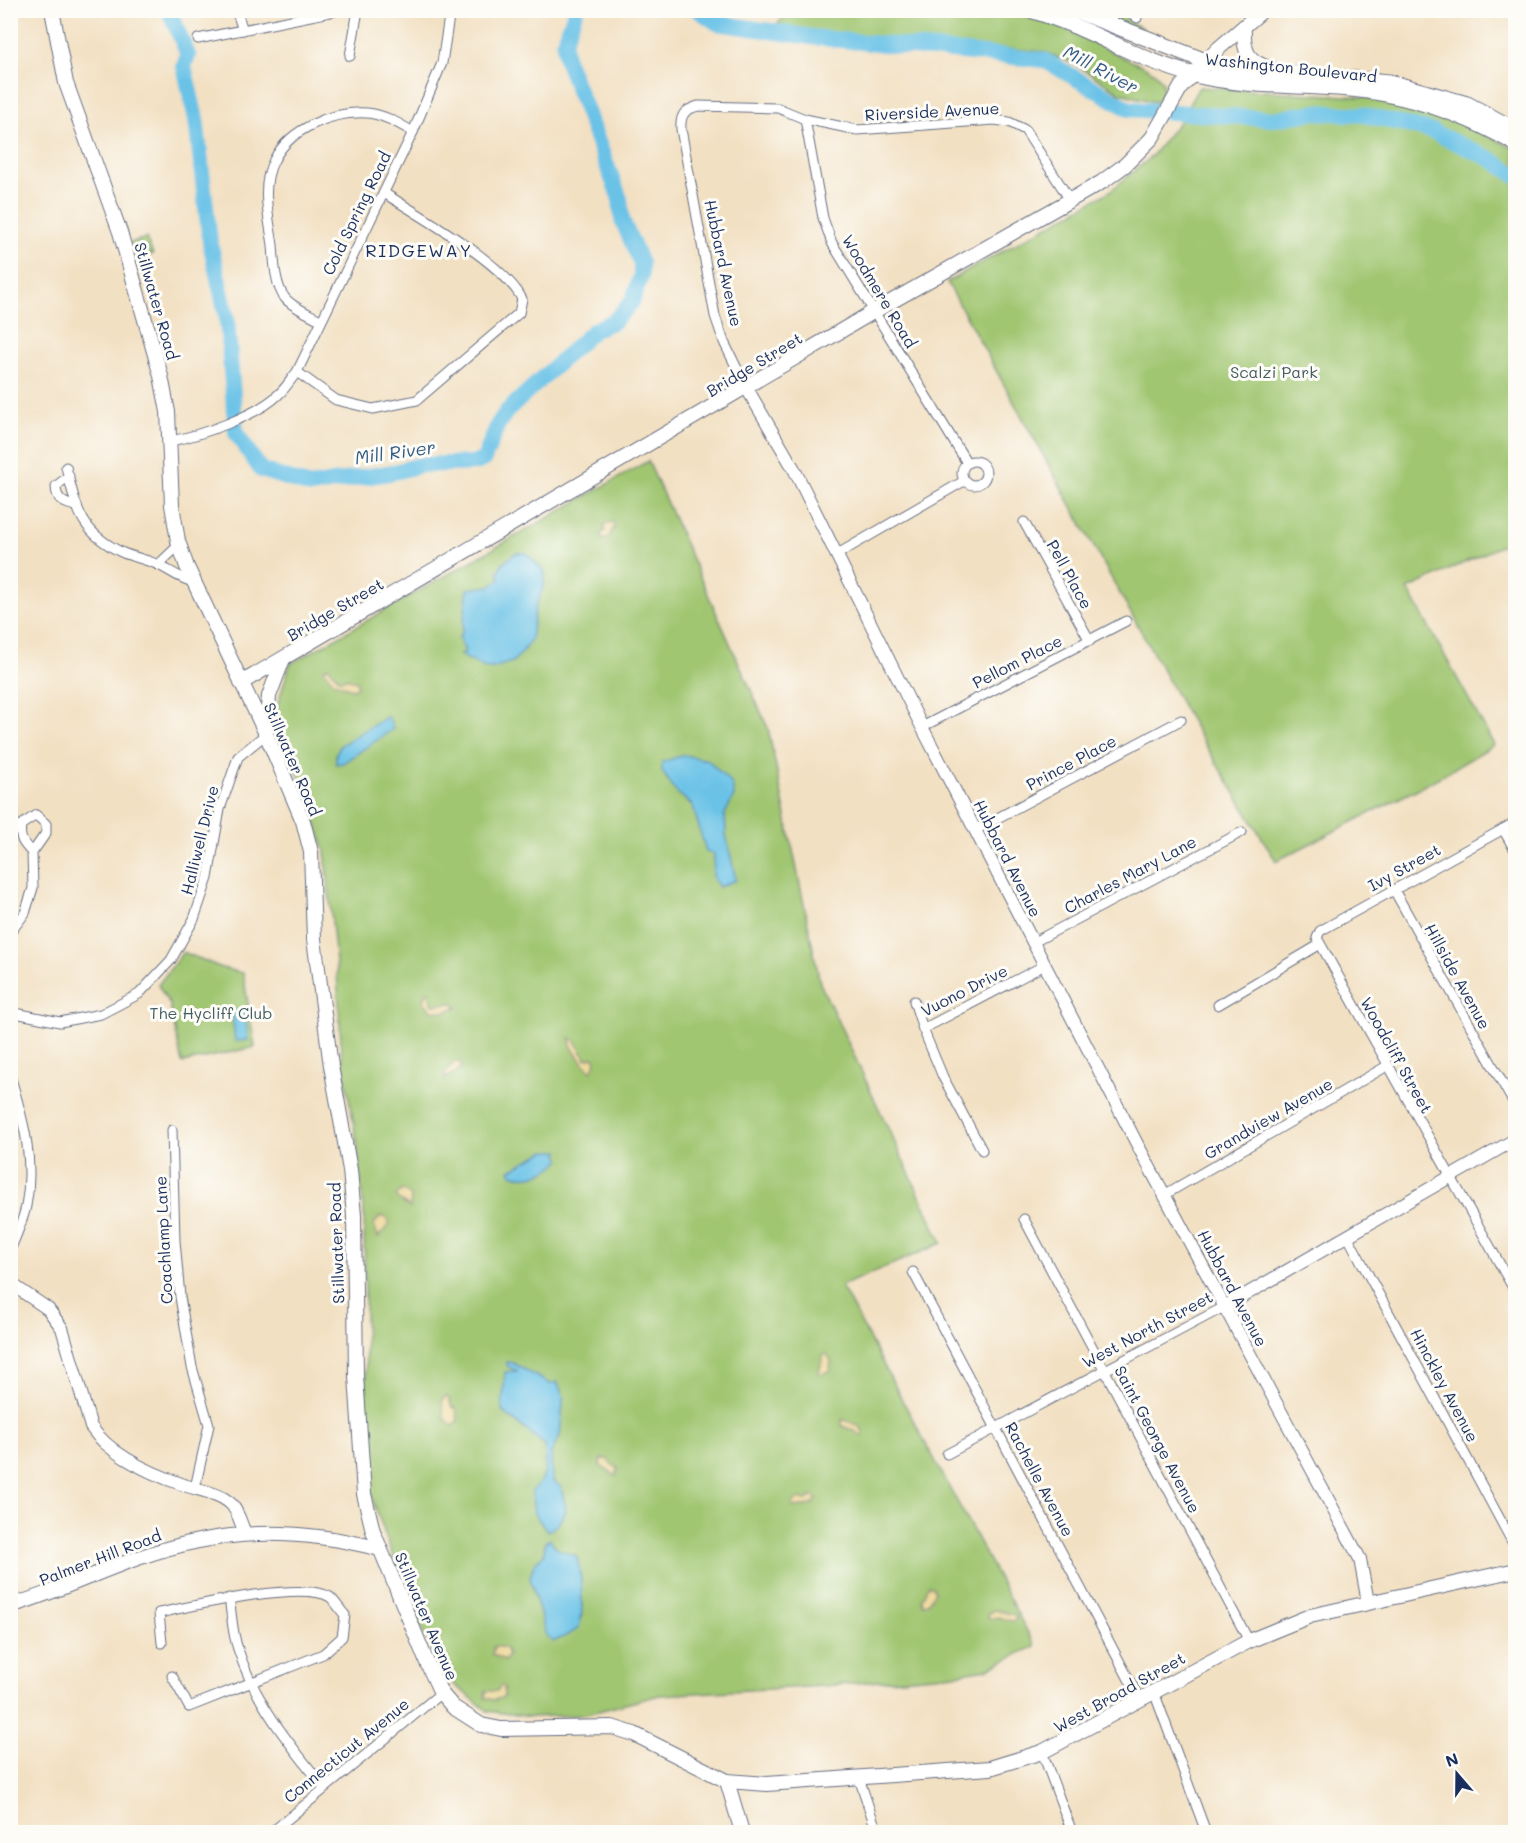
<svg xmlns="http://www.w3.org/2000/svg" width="1526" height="1843" viewBox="0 0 1526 1843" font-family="Mali,sans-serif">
	<rect width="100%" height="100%" fill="#fdfcf7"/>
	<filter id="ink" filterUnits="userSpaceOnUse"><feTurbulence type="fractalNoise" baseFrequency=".0167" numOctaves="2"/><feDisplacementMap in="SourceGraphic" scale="12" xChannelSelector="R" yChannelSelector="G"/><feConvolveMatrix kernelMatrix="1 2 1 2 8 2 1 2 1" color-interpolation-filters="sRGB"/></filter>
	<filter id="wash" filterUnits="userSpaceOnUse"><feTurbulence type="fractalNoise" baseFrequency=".008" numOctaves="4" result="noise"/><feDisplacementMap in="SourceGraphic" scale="24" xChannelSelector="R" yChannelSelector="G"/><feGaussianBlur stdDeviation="1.35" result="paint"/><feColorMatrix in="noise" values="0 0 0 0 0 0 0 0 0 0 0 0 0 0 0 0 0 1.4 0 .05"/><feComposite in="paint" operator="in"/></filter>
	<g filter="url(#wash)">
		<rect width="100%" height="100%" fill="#f2e0c2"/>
		<g fill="#a0c671" stroke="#5e7a68" stroke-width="1.5">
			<path d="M791,11H1004C1050,20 1079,34 1120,56C1135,63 1155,68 1163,83L1162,96L1155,102L1120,93L1075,64L1044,52L831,34L776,25Z"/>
			<path d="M1092,11H1119L1134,24L1143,28L1141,31Z"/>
			<path d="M1199,87L1378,98L1445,114L1515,149V539L1408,589L1494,745L1431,782L1276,861L1192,723L947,282L1109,192L1152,156L1179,122Z"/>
			<path d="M146,238L153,254L136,260L130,243Z"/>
			<path d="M648,461L768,728L820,983L942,1243L841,1286L1035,1646L987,1669L956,1674L824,1686L660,1695L583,1715L531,1717L488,1711L447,1679L423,1632L398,1570L373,1501L367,1474L364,1214L357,1142L342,1060L337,972L325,851L305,790L273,719L290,664Z"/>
			<path d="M183,952L222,968L243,973L255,1047L182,1063L170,1005L158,985Z"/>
		</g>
		<g fill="#eeda9e" stroke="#84847e" stroke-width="1.5">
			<path d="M613,522L615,526L608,538L602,540L601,534L605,531L603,525Z"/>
			<path d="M328,666L340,680L346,678L357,681V687L352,689L334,682L324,670Z"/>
			<path d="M426,993H429L433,1005L453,1003L457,1007L444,1012L431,1010L424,1002Z"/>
			<path d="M570,1038L575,1041L586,1059L594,1057L596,1062L591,1071C584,1065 569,1048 570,1038Z"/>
			<path d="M454,1062H460L462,1068L445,1079V1074Z"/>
			<path d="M403,1190L411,1196L410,1208L397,1198L396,1195Z"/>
			<path d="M381,1216L388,1219L389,1225L378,1237L374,1224Z"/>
			<path d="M827,1354L831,1361L830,1371L821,1374L819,1372L823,1355Z"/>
			<path d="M444,1397H448L452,1407L456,1408L458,1421L453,1426L444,1418L442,1401Z"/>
			<path d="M842,1419L860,1426L864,1435L860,1436L855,1431L842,1426Z"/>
			<path d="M602,1459H607L611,1464L618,1468L616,1476L600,1466Z"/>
			<path d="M813,1496L817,1500L812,1505L793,1507V1503L799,1498L806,1500Z"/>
			<path d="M928,1585L933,1586L935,1591L928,1603L923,1604L922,1599Z"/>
			<path d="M995,1610L1015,1615L1016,1620L1011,1621L998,1617L989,1619L988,1614Z"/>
			<path d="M494,1646L505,1648L508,1654L505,1661L492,1654Z"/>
			<path d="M501,1685L504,1687V1697L494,1700L485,1698L486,1691H497Z"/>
		</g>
		<g fill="#6ac2e7" stroke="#4278a2" stroke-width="1.5">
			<path d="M515,553H526L545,572L544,585L535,609L531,639L522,653L512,662L493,668H485L460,655L465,652L459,637L462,633L468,589L490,586L501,579L498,574L502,564Z"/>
			<path d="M388,716L393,729L343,763L336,764V753L341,745Z"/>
			<path d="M684,755L708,760L732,784L734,796L725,814L726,835L736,880L719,887L713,878L714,854L706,852L693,806L675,791L662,771V762Z"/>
			<path d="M245,1010L248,1040L235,1041L232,1011Z"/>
			<path d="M545,1151H559L560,1161C548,1172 527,1181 512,1174L510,1170Z"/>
			<path d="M506,1362L513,1363L550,1384L557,1382L563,1396V1404L560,1436L551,1453L552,1475L553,1481L561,1487L566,1509L557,1525L548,1531L534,1514L532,1491C549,1475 546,1468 545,1445L502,1411L505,1372L518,1371L508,1367Z"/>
			<path d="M550,1539L557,1549L576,1556C581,1566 586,1622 577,1629C570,1635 560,1638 553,1642L546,1635L530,1578L534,1564L544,1554L545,1542Z"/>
		</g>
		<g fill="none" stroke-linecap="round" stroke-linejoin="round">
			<g stroke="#6ac2e7" stroke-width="16">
				<path d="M169,10L188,55L184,66L196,119L210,242L227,319L236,433L261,470L310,486L394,472L421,465L476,463L484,459L498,424L507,411L594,330L614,321L632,302L641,276V263L622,220L620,199L566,59L564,43L576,10"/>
				<path d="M698,10L717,23L811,37L1044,60L1129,109L1273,119L1315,112L1364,115L1431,131L1491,159L1516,176"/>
			</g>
		</g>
	</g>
	<g filter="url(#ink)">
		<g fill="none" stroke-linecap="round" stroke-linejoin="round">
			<g stroke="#666d81" stroke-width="11">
				<g id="minor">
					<path d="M236,10L243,30"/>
					<path d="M1128,10L1137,18"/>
					<path d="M198,39L340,10"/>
					<path d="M350,56L358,10"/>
					<path d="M805,119L823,218L832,243L967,463"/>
					<path d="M320,320C310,314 292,307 285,298C275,286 274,260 273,245C269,218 260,186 274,160C290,128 333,111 367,113C383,114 400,124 413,132"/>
					<path d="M297,372L336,400L373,409L417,400L519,313L522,299C504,263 420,216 384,193"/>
					<path d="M746,387L724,342L715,316L681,129C680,114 685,110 698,106L778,108L805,119L857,130L994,120L1009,122L1025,130L1070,200"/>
					<path d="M171,441C201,435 257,416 279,394C286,388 291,379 297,372L413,132L442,63L450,10"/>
					<circle cx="974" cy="473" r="12"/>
					<path d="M66,467C77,509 79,531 121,552C132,557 145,559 156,564C170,570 179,579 194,582"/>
					<path d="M69,476L56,486C56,500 64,504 77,506"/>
					<path d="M1024,522L1090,641"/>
					<path d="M836,555L964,481"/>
					<path d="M158,565L179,545"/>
					<path d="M922,727L1126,621"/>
					<path d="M1516,822L1320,931L1317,938L1516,1293"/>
					<path d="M1503,829L1516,852"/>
					<path d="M975,830L1181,720"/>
					<path d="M1394,890L1516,1107"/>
					<path d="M10,933L25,913L33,888L32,853L46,833V824L36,815L21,825C19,839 23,843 32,853"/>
					<path d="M1032,943L1242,832"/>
					<path d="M914,1001L923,1029L1043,966"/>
					<path d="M1218,1005L1319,945"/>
					<path d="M10,1012L60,1022L101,1014L139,994L171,960L194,919L208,878L220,809L238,757L266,734"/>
					<path d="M923,1029L943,1077L982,1150"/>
					<path d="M10,1075C23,1119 35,1159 26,1206C23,1221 16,1236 10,1250"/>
					<path d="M172,1130L175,1241L180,1297L192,1367L209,1425L195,1488"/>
					<path d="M1164,1195L1387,1066"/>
					<path d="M1024,1219L1249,1641"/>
					<path d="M1348,1237L1516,1549"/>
					<path d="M913,1272L1140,1700"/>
					<path d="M947,1454L1224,1307"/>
					<path d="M229,1598C232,1615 232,1633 238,1649C254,1701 290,1745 324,1787"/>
					<path d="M162,1643L159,1613C192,1606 303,1580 330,1597C335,1601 340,1610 345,1615L342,1637L323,1654L189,1707L172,1676"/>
					<path d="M1154,1692L1206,1832"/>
					<path d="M1042,1752L1072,1832"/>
					<path d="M859,1778L877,1832"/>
					<path d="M272,1832L441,1693"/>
				</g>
			</g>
			<g stroke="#666d81" stroke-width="14">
				<g id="tertiary">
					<path d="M746,387L794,469L922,727L1137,1144L1360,1559L1368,1602"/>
					<path d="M10,1283L48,1309L62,1328L91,1427C111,1456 152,1474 184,1485C198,1490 220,1493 231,1504C238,1511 241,1524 245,1533"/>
					<path d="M1224,1307L1516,1139"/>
				</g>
			</g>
			<g stroke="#666d81" stroke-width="16">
				<g id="secondary">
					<path d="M52,10L66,83L120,232L161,376L168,412L172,505L178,541L187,567L266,734L303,821L311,852L314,939L331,1066L350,1170L354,1216L356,1376L364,1494L373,1531L428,1665L441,1693L453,1707L481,1725L501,1729L612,1727L634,1734L727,1781L767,1784L990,1768L1042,1752L1249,1641L1310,1616L1516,1570"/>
					<path d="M1244,27C1243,51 1247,62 1272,69"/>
					<path d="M241,683L873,312L1102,182L1125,165L1152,138L1181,87L1219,48L1263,10"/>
					<path d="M266,732L269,696L283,659"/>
					<path d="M10,1606C54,1593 95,1573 138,1558C222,1528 294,1527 380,1549"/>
					<path d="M727,1781L742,1832"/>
				</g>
			</g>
			<g stroke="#666d81" stroke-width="17">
				<g id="primary">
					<path d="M1030,10C1087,26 1138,61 1195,75C1257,90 1322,82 1385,94C1431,103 1475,120 1516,144"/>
					<path d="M1074,10L1221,67L1389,82L1467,104L1516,130"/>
				</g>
			</g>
			<use href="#minor" stroke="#fff" stroke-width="9"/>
			<use href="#tertiary" stroke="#fff" stroke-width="12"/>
			<use href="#secondary" stroke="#fff" stroke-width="14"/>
			<use href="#primary" stroke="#fff" stroke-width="15"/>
		</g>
	</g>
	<g text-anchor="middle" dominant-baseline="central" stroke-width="6" stroke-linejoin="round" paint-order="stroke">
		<g font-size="16" fill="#1b2f5e" stroke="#fdfcf7">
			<text transform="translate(1291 67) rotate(6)">Washington Boulevard</text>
			<text transform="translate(932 111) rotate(-3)">Riverside Avenue</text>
			<text transform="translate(356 213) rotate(-64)">Cold Spring Road</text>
			<text transform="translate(724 263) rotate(78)">Hubbard Avenue</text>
			<text transform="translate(880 291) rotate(59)">Woodmere Road</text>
			<text transform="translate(157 301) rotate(74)">Stillwater Road</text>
			<text transform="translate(754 364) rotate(-31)">Bridge Street</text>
			<text transform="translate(1070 574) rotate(61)">Pell Place</text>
			<text transform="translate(335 609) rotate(-30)">Bridge Street</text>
			<text transform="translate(1017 661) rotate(-27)">Pellom Place</text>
			<text transform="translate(293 759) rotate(67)">Stillwater Road</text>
			<text transform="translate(1071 762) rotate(-28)">Prince Place</text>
			<text transform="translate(199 840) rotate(-76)">Halliwell Drive</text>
			<text transform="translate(1008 858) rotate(63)">Hubbard Avenue</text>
			<text transform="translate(1404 867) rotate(-29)">Ivy Street</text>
			<text transform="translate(1130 874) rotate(-28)">Charles Mary Lane</text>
			<text transform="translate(1458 976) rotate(61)">Hillside Avenue</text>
			<text transform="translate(964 990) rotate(-27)">Vuono Drive</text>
			<text transform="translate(1397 1055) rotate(61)">Woodcliff Street</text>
			<text transform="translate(1268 1118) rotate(-30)">Grandview Avenue</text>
			<text transform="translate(163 1240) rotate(-93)">Coachlamp Lane</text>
			<text transform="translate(336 1243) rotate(-92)">Stillwater Road</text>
			<text transform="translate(1233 1288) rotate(62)">Hubbard Avenue</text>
			<text transform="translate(1147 1329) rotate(-28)">West North Street</text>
			<text transform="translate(1445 1385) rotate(62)">Hinckley Avenue</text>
			<text transform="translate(1158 1439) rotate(62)">Saint George Avenue</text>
			<text transform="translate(1040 1479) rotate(62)">Rachelle Avenue</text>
			<text transform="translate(100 1557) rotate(-21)">Palmer Hill Road</text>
			<text transform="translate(427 1616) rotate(67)">Stillwater Avenue</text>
			<text transform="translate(1119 1692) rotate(-29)">West Broad Street</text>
			<text transform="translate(346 1750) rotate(-39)">Connecticut Avenue</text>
		</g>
		<g font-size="16" fill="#435c64" stroke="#fdfcf7">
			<text x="1274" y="371">Scalzi Park</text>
			<text x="211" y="1012">The Hycliff Club</text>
		</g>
		<g font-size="18" font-style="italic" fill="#335b87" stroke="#fdfcf7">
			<text transform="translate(1101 69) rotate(28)">Mill River</text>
			<text transform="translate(395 452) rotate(-8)">Mill River</text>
		</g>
		<g font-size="18" letter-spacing="1.5" fill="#1b2f5e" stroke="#fdfcf7">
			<text x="419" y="250">RIDGEWAY</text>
		</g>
	</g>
	<rect width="1526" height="1843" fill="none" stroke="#fdfcf7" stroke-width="36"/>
	<g transform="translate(1457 1774) rotate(340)" stroke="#fdfcf7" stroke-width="4.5" paint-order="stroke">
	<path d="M0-4.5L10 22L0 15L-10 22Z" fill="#1b2f5e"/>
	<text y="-9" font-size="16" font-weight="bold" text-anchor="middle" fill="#1b2f5e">N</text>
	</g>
</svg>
